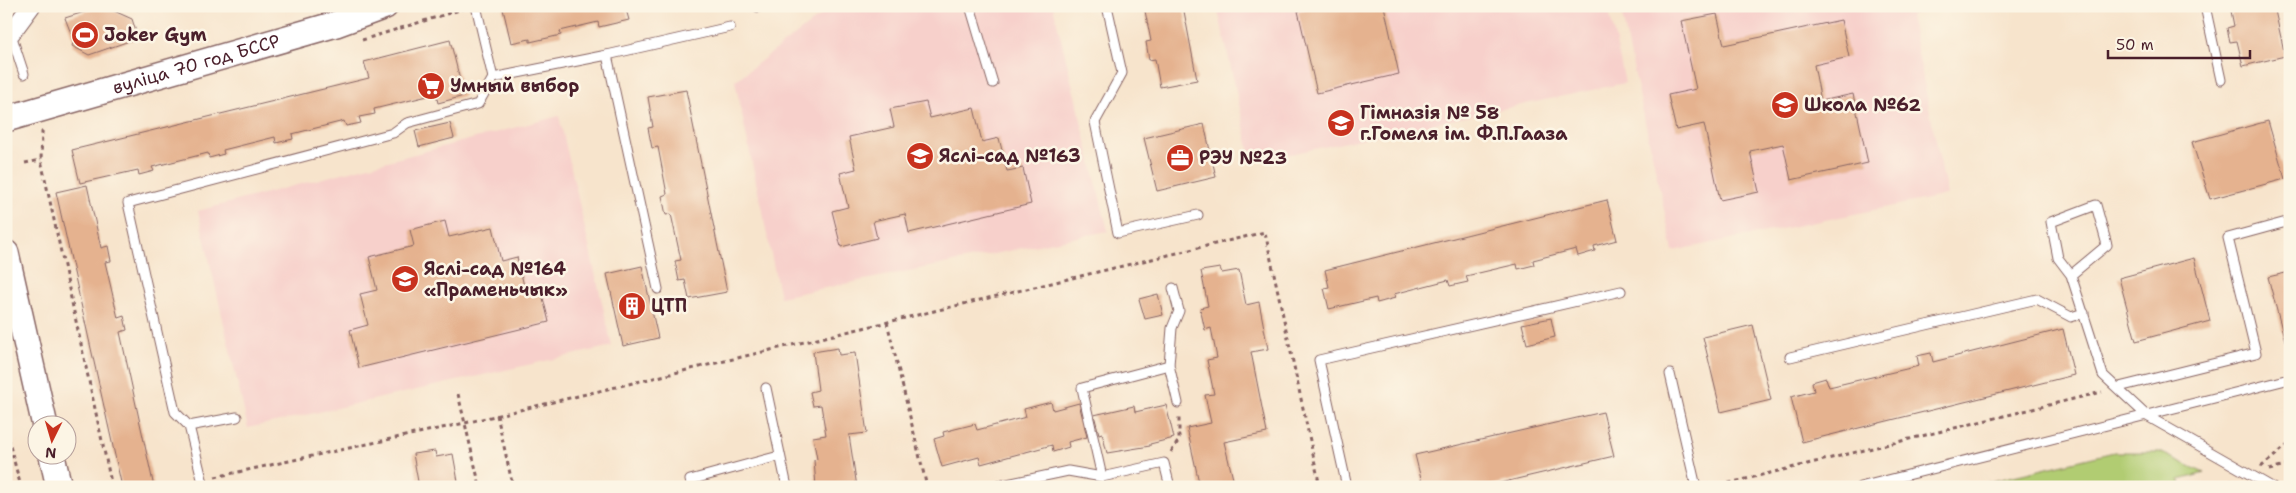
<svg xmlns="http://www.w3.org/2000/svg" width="2296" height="493" viewBox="0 0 2296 493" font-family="'Shantell Sans',sans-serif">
	<rect width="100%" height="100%" fill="#fcf5e5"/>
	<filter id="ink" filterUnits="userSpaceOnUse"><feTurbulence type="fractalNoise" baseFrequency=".02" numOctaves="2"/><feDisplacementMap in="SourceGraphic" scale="10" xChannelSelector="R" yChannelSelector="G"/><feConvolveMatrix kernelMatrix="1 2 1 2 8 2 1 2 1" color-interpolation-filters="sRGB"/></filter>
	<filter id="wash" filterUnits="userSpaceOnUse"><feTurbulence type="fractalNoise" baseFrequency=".0096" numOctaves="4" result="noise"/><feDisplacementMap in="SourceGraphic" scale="20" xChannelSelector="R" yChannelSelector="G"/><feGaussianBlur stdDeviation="1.12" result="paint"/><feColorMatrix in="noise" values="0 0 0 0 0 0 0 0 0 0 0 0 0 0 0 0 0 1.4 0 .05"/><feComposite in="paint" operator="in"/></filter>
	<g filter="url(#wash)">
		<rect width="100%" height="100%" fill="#f7e4cc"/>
		<g fill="#f7d0cb">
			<path d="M833,6H1053L1108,231L780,297L735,81Z"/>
			<path d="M1217,6H1608L1625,83L1252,162Z"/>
			<path d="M1620,6H1950L1910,15L1947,195L1673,251Z"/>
			<path d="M559,116L612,346L248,428L198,211Z"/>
		</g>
		<path fill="#b1cc72" stroke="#7e764e" d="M2114,452H2160L2204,473L2180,480L2181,487H1968Z"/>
		<g id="blocks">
			<g fill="#e5b28f">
				<path d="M103,6L132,19L138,38L89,55L72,46L74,41L65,18Z"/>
				<path d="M514,6H625L629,20L599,27L598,22L560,31L561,35L530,42V39L511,43L503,9Z"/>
				<path d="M1144,6H1183L1197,80L1160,87L1155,59L1149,60L1146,42L1151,41Z"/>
				<path d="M1317,6H1384L1399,74L1317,93L1298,11Z"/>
				<path d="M2230,6H2274L2285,56L2243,66L2237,41L2230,42L2227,28L2234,26Z"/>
				<path d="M1717,14L1724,45L1841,20L1849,57L1814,65L1821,101L1853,94L1868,163L1791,180L1783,144L1750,151L1759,192L1720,200L1704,124L1676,130L1668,95L1696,89L1681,21Z"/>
				<path d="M450,40L464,96L438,103L436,94L374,109L375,114L359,117L361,123L346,126L344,121L292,134L293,139L276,143L275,137L223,150L224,154L209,158L208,153L152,167L154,171L139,175L138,170L80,183L72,150L369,78L364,62Z"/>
				<path d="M686,90L727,292L689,299L685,280L679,281L675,261L681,260L671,214L666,215L662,196L667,194L658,147L652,148L648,128L653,127L648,97Z"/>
				<path d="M926,102L930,118L974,108L982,142L999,138L1007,171L1023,168L1031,204L909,233L905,214L873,221L877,238L841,247L832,211L848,207L840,173L856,169L849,137L894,127L890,109Z"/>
				<path d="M2268,121L2285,179L2210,199L2192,142Z"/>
				<path d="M450,123L454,138L419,147L415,131Z"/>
				<path d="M1204,124L1216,177L1157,191L1144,138Z"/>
				<path d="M87,185L101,248L108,246L111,261L105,262L118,318L124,316L127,330L120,332L154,487H122L56,192Z"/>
				<path d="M1607,200L1617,240L1594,246L1595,251L1578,256L1576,249L1533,260L1534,265L1518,269L1517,264L1466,276L1468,282L1450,286L1448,280L1394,294L1395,298L1377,303L1376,298L1329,309L1324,288L1329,287L1325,270Z"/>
				<path d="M445,221L449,237L493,227L501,261L517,257L525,290L540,286L549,322L359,368L350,330L368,325L360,294L377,290L369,257L414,246L410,230Z"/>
				<path d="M2194,258L2210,321L2136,341L2119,278Z"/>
				<path d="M642,266L658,338L623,346L607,274Z"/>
				<path d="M1220,268L1222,273L1239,270L1246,305L1259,302L1268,349L1251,352L1267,433L1224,442L1235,487H1200L1187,428L1211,423L1205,395L1214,394L1207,360L1217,358L1211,328L1205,330L1200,308L1208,306L1201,271Z"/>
				<path d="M2290,272V341H2285L2268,277Z"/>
				<path d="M1158,294L1163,315L1145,319L1139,299Z"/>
				<path d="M1551,318L1555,337L1527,344L1522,324Z"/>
				<path d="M1753,325L1771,400L1721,412L1703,337Z"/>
				<path d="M2063,329L2074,375L1802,442L1791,397L1814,391L1812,382L1826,378L1829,387L1919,366L1917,356L1931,353L1933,362Z"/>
				<path d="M838,348L839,355L855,353L867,433L849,435L857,487H816L814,460L817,459L813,437L826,435L821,405L813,406L810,392L818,390L813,352Z"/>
				<path d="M1051,402L1053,410L1079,403L1087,437L1068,442L1069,447L1053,452L1052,445L981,464L979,457L942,467L934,439L944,436L943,432L975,424L977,430L1026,417L1024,409Z"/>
				<path d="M1166,405L1174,438L1150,444V446L1107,453L1102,433L1099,434L1094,415L1134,406L1135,412Z"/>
				<path d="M1603,412L1614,456L1483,487H1423L1415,455Z"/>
				<path d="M435,451L436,457L453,454L459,487H419L413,454Z"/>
			</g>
		</g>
	</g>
	<g filter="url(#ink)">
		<use href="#blocks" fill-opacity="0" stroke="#876463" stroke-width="1"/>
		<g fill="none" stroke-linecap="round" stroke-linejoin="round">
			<g stroke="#876463" stroke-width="11">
				<g id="lane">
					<path d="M970,6L993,83"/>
					<path d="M1107,6L1122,73L1095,122L1118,233L1198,215"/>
					<path d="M2205,6L2221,80"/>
					<path d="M758,7L759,6"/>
					<path d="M6,19L24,74"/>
					<path d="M607,55L658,289"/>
					<path d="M493,78L607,55L730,27"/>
					<path d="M2071,275L2107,245L2096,205L2051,222L2058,258L2071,275L2103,375L2147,416L2272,487"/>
					<path d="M1173,288L1179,311L1172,328L1169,365L1178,403"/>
					<path d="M1790,357L2037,299L2071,317L2084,313"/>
					<path d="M1670,374L1696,487"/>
					<path d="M2119,387L2256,353L2228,238L2290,221"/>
					<path d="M766,388L787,487"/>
					<path d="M189,426L237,417"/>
					<path d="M1102,477L1082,388L1169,365"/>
					<path d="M204,487L189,426L175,412L128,203L393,133L407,123L478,104L493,78L476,6"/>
					<path d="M692,487L690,480L779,456"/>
					<path d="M993,487L1068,471L1102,477L1164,463L1170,487"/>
					<path d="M1347,487L1319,360L1621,291"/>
					<path d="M1860,487L2290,379"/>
				</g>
			</g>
			<g stroke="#876463" stroke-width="20">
				<path id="street" d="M11,33L31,6"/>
			</g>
			<g stroke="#876463" stroke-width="28">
				<g id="secondary">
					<path id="s1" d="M6,119L336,24L385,6"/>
					<path d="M6,253L45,426"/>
					<path d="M52,456L59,487"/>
				</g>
			</g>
			<g stroke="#876463" stroke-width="3" stroke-dasharray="4 4" stroke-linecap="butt">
				<path d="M362,40L463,9"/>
				<path d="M43,131L42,132L41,160L112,487"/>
				<path d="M25,163L41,160"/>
				<path d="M887,322L927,487"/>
				<path d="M458,394L480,487"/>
				<path d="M497,415L513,487"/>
				<path d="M6,431L21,487"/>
				<path d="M1171,452L1179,440V415"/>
				<path d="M2261,467L2290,443"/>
				<path d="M2269,470L2290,465"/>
				<path d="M215,477L465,423L1265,232L1320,487"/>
				<path d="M1713,487L2102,392"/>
				<path d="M2206,487L2232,480"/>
			</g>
			<use href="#lane" stroke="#fff" stroke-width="9"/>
			<use href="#street" stroke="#fff" stroke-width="18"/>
			<use href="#secondary" stroke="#fff" stroke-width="25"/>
		</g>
	</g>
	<defs>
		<g id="stadium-disc" transform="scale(1.4375)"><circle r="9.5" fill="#c8321e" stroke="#fcf5e5"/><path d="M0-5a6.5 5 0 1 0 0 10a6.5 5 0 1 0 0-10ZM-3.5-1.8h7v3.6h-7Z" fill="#fff"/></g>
		<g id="supermarket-disc" transform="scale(1.4375)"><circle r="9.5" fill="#c8321e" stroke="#fcf5e5"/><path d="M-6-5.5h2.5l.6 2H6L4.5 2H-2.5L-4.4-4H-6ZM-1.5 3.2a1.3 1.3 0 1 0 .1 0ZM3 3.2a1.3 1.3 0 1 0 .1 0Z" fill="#fff"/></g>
		<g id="school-disc" transform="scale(1.4375)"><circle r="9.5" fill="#c8321e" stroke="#fcf5e5"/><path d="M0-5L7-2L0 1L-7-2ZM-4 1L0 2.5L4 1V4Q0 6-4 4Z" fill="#fff"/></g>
		<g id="office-disc" transform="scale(1.4375)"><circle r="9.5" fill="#c8321e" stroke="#fcf5e5"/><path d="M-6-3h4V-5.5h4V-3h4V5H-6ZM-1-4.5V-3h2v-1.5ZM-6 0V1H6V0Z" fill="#fff"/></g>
		<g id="building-disc" transform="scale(1.4375)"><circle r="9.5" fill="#c8321e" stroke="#fcf5e5"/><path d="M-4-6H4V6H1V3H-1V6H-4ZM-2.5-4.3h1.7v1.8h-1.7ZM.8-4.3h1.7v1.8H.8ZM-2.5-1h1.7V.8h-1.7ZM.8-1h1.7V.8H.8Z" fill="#fff"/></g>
	</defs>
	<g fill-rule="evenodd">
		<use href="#stadium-disc" x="85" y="35"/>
		<use href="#supermarket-disc" x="431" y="86"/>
		<use href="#school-disc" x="1785" y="105"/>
		<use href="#school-disc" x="1341" y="123"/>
		<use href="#school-disc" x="920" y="156"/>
		<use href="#office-disc" x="1180" y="158"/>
		<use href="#school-disc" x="405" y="279"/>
		<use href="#building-disc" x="632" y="306"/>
	</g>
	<g text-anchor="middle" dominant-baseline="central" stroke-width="5" stroke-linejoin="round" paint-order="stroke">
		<g font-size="18" font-weight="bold" fill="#4a1f2b" stroke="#fcf5e5" text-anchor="start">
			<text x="104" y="35">Joker Gym</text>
			<text x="450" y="86">Умный выбор</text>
			<text x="1804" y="105">Школа №62</text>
			<text x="1360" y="113">Гімназія № 58<tspan x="1360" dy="21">г.Гомеля ім. Ф.П.Гааза</tspan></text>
			<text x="939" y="156">Яслі-сад №163</text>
			<text x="1199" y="158">РЭУ №23</text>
			<text x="424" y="269">Яслі-сад №164<tspan x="424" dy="21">«Праменьчык»</tspan></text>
			<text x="651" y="306">ЦТП</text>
		</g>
		<g font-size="18" fill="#4a1f2b" stroke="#fcf5e5">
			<text stroke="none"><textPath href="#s1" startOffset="198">вуліца 70 год БССР</textPath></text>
		</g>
	</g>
	<rect width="2296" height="493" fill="none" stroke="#fcf5e5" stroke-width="25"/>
	<g transform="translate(52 440) rotate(185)"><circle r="24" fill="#fcf5e5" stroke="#b59f9b"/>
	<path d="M0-4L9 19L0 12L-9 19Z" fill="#c8321e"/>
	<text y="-8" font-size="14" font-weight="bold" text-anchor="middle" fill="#4a1f2b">N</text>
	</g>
	<path d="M2108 50v8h142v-8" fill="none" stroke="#4a1f2b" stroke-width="2.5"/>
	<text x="2116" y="50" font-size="15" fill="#4a1f2b" stroke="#fcf5e5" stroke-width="4" paint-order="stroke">50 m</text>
</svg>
